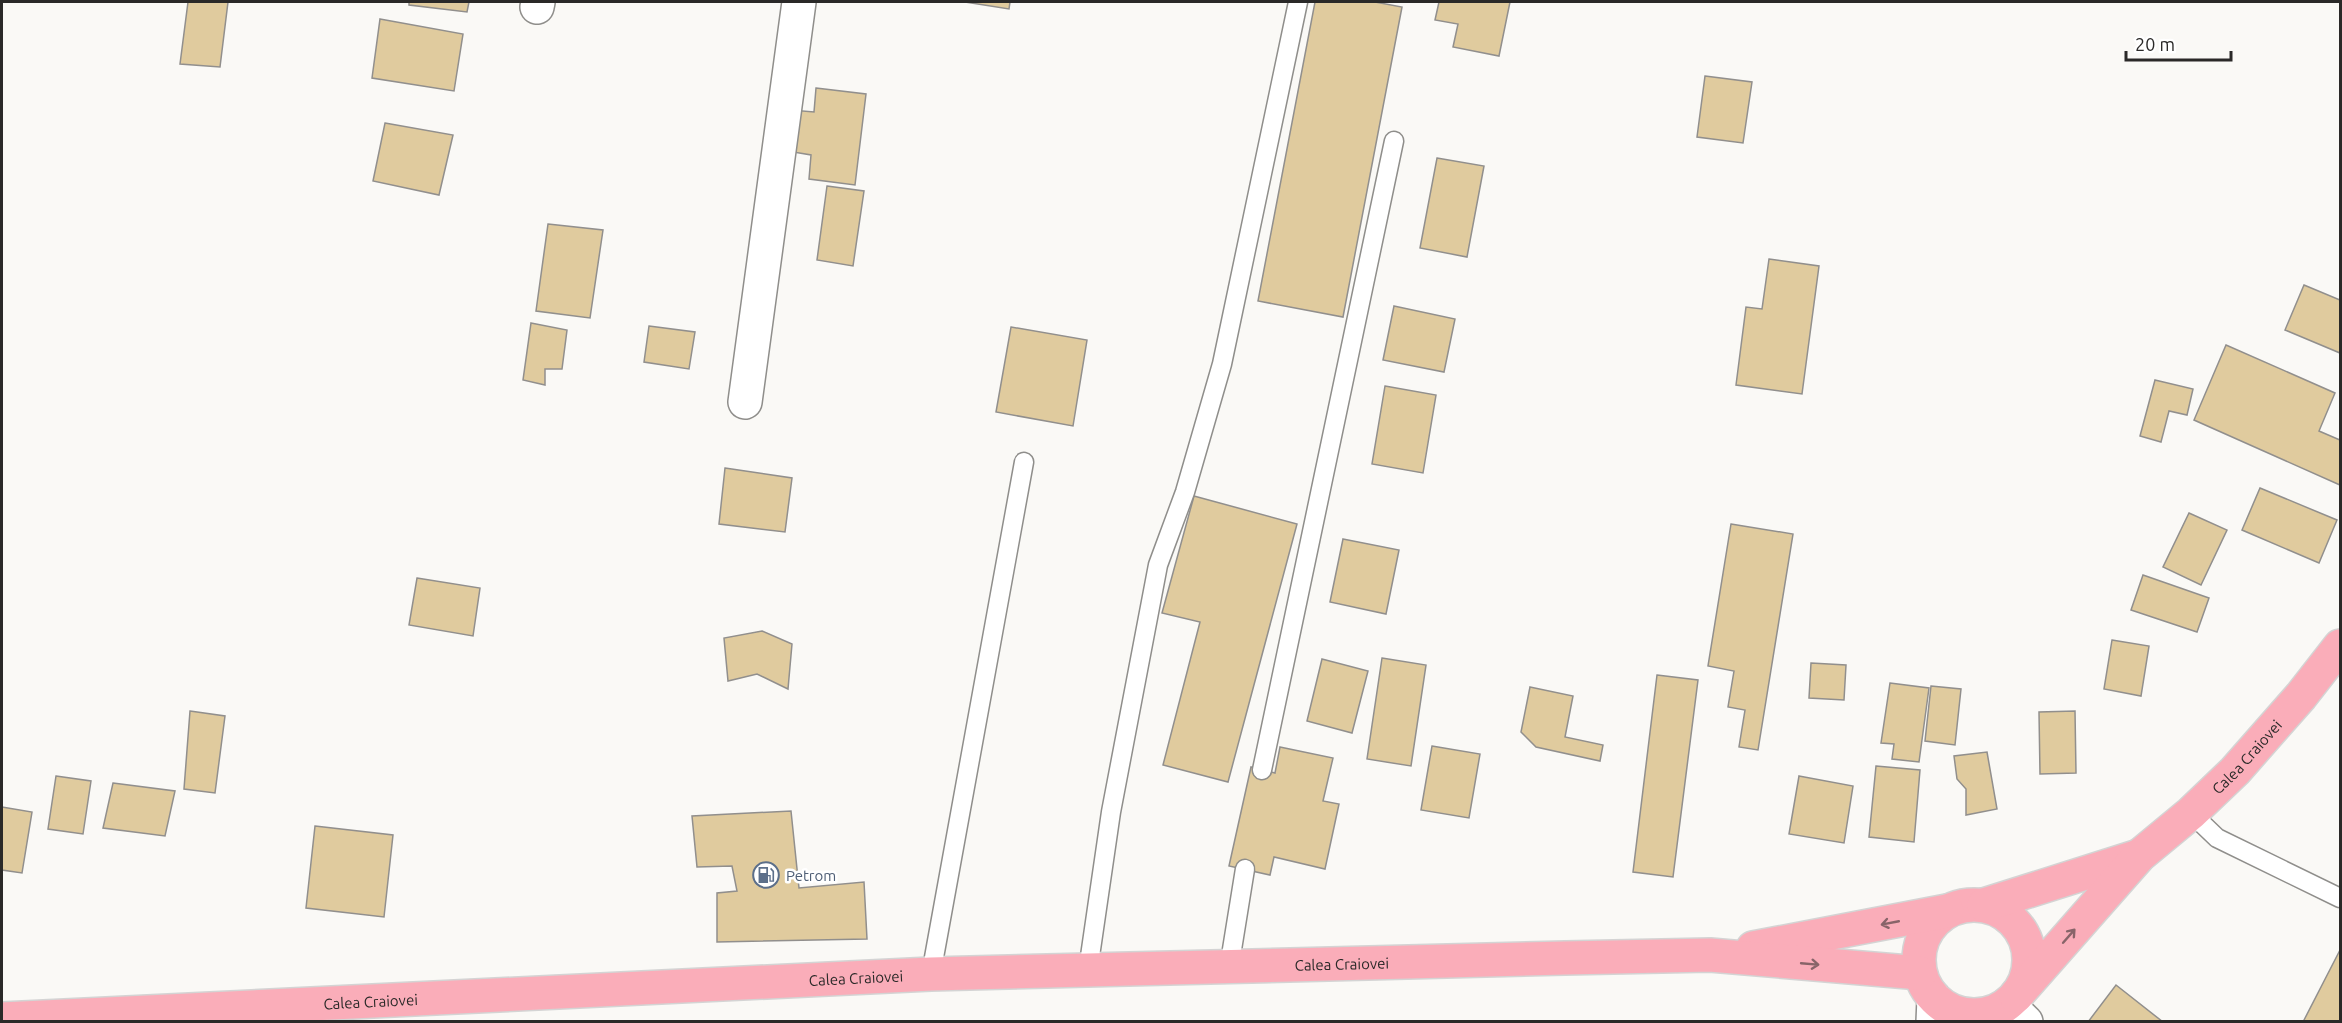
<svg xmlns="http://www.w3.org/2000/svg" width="2342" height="1023" viewBox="0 0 2342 1023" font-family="Ubuntu,sans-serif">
	<rect width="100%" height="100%" fill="#faf9f6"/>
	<g fill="#e0cb9e" stroke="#918f8d" stroke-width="1.5">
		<path d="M188,2H228L220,67L180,64Z"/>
		<path d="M409,2H469L467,12L409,5Z"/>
		<path d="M965,2H1010L1009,9Z"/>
		<path d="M1315,2H1375L1402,7L1343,317L1258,301Z"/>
		<path d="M1439,2H1510L1499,56L1453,47L1458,24L1435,20Z"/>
		<path d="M380,19L463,34L454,91L372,78Z"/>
		<path d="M1705,76L1752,82L1743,143L1697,137Z"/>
		<path d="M816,88L866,94L855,185L809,179L811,155L787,151L791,110L814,112Z"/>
		<path d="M385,123L453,135L439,195L373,181Z"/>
		<path d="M1437,158L1484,166L1467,257L1420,248Z"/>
		<path d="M827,186L864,191L853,266L817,260Z"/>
		<path d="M548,224L603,230L590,318L536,311Z"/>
		<path d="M1769,259L1819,266L1802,394L1736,385L1746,307L1762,309Z"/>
		<path d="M2304,285L2340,300V353L2285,330Z"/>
		<path d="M1394,306L1455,319L1444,372L1383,360Z"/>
		<path d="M531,323L567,330L562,369H545V385L523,380Z"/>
		<path d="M649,326L695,332L689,369L644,362Z"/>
		<path d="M1011,327L1087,340L1073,426L996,412Z"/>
		<path d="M2226,345L2335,393L2319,431L2340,440V485L2194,420Z"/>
		<path d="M2155,380L2193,389L2187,415L2169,411L2161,442L2140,436Z"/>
		<path d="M1385,386L1436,395L1423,473L1372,464Z"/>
		<path d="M725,468L792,478L785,532L719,524Z"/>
		<path d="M2260,488L2337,520L2319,563L2242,530Z"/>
		<path d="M1194,496L1297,524L1228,782L1163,765L1200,622L1162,613Z"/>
		<path d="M2189,513L2227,530L2201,585L2163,567Z"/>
		<path d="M1731,524L1793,534L1758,750L1739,747L1745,710L1728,707L1734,671L1708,666Z"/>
		<path d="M1343,539L1399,550L1386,614L1330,602Z"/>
		<path d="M2143,575L2209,598L2197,632L2131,610Z"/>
		<path d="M417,578L480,588L473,636L409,625Z"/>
		<path d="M762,631L792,644L788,689L757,674L728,681L724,638Z"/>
		<path d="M2112,640L2149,646L2141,696L2104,689Z"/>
		<path d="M1382,658L1426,665L1411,766L1367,759Z"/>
		<path d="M1322,659L1368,671L1352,733L1307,721Z"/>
		<path d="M1811,663L1846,665L1844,700L1809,698Z"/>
		<path d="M1657,675L1698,680L1673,877L1633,872Z"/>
		<path d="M1890,683L1929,688L1919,762L1892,759L1894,744L1881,743Z"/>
		<path d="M1931,686L1961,689L1955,745L1925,741Z"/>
		<path d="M1530,687L1573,696L1565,737L1603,745L1600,761L1536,747L1521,732Z"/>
		<path d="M190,711L225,716L215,793L184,789Z"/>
		<path d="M2075,711L2076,773L2040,774L2039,712Z"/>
		<path d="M1432,746L1480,754L1469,818L1421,810Z"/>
		<path d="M1280,747L1333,758L1323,801L1339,804L1325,869L1274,857L1270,875L1229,866L1251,767L1275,773Z"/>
		<path d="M1987,752L1997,809L1966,815V789L1957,779L1954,756Z"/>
		<path d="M1876,766L1920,770L1914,842L1869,837Z"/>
		<path d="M56,776L91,781L83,834L48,829Z"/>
		<path d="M1799,776L1853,786L1844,843L1789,834Z"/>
		<path d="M113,783L175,791L165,836L103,828Z"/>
		<path d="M2,807L32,812L22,873L2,870Z"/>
		<path d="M791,811L799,888L864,882L867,939L717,942V893L737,891L732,866L697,867L692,816Z"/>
		<path d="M315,826L393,835L384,917L306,908Z"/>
		<path d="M2340,950V1022H2303Z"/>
		<path d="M2116,985L2163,1022H2088Z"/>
	</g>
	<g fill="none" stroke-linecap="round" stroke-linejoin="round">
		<g stroke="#8f8e8b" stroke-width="21">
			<g id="lane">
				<path d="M1262,770L1394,141"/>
				<path d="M2191,813L2217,838L2340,898"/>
				<path d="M1229,968L1245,869"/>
				<path d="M1088,970L1111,812L1158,565L1185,492L1222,364L1298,2"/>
				<path d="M931,974L1024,462"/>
			</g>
		</g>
		<g stroke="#8f8e8b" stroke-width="36">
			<g id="street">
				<path d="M537,7L538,2"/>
				<path d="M745,402L799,2"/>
				<path d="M2008,1004L2026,1022"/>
			</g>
		</g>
		<g stroke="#8f8e8b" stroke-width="36">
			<g id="secondary">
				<path d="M1933,1022L1934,998"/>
				<path d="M1987,1022L1992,1013"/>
			</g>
		</g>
		<g stroke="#d4d4d4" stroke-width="36">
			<g id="primary">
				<circle cx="1974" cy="960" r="55"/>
				<path d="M1984,905L2139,856"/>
				<path d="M1753,948L1947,911"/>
				<path id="s1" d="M2016,996L2139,856L2191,813L2235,771L2301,696L2340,646"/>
				<path id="s2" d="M2,1019L931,974L1565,958L1710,955L1920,973"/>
			</g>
		</g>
		<use href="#lane" stroke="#fff" stroke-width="18"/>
		<use href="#street" stroke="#fff" stroke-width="33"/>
		<use href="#secondary" stroke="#fff" stroke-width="33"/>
		<use href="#primary" stroke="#faadb9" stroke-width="33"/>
	</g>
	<defs><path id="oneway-shaft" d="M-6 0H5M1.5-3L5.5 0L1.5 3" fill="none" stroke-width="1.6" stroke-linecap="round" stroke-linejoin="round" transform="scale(1.5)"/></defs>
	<g stroke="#886469">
		<use href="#oneway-shaft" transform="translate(1890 923) rotate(169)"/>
		<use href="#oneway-shaft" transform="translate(2069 936) rotate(-49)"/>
		<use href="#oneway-shaft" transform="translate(1810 964) rotate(5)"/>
	</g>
	<defs>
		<g id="fuel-ring" transform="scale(1.35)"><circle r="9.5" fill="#fff" stroke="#5c6f8a" stroke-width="1.5"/><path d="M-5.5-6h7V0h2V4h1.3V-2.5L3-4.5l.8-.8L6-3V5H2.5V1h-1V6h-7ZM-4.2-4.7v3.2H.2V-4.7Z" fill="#5c6f8a"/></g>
	</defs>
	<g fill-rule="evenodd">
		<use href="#fuel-ring" x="766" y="875"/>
	</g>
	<g text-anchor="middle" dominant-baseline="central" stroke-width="5" stroke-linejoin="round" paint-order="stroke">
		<g font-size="15" fill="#2a2928" stroke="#fff">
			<text stroke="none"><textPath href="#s1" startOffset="333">Calea Craiovei</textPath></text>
			<text stroke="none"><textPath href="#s2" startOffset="1341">Calea Craiovei</textPath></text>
			<text stroke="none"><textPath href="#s2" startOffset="855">Calea Craiovei</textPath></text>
			<text stroke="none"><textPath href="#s2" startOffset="369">Calea Craiovei</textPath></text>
		</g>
		<g font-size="15" fill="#4e5e75" stroke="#fff" text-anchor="start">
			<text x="786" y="875">Petrom</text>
		</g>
	</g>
	<rect width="2342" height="1023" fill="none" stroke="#2a2928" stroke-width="6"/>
	<path d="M2126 51v9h105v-9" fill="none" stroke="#2a2928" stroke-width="3"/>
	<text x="2135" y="51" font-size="18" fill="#2a2928" stroke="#ffffff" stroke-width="4.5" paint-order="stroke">20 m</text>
</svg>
